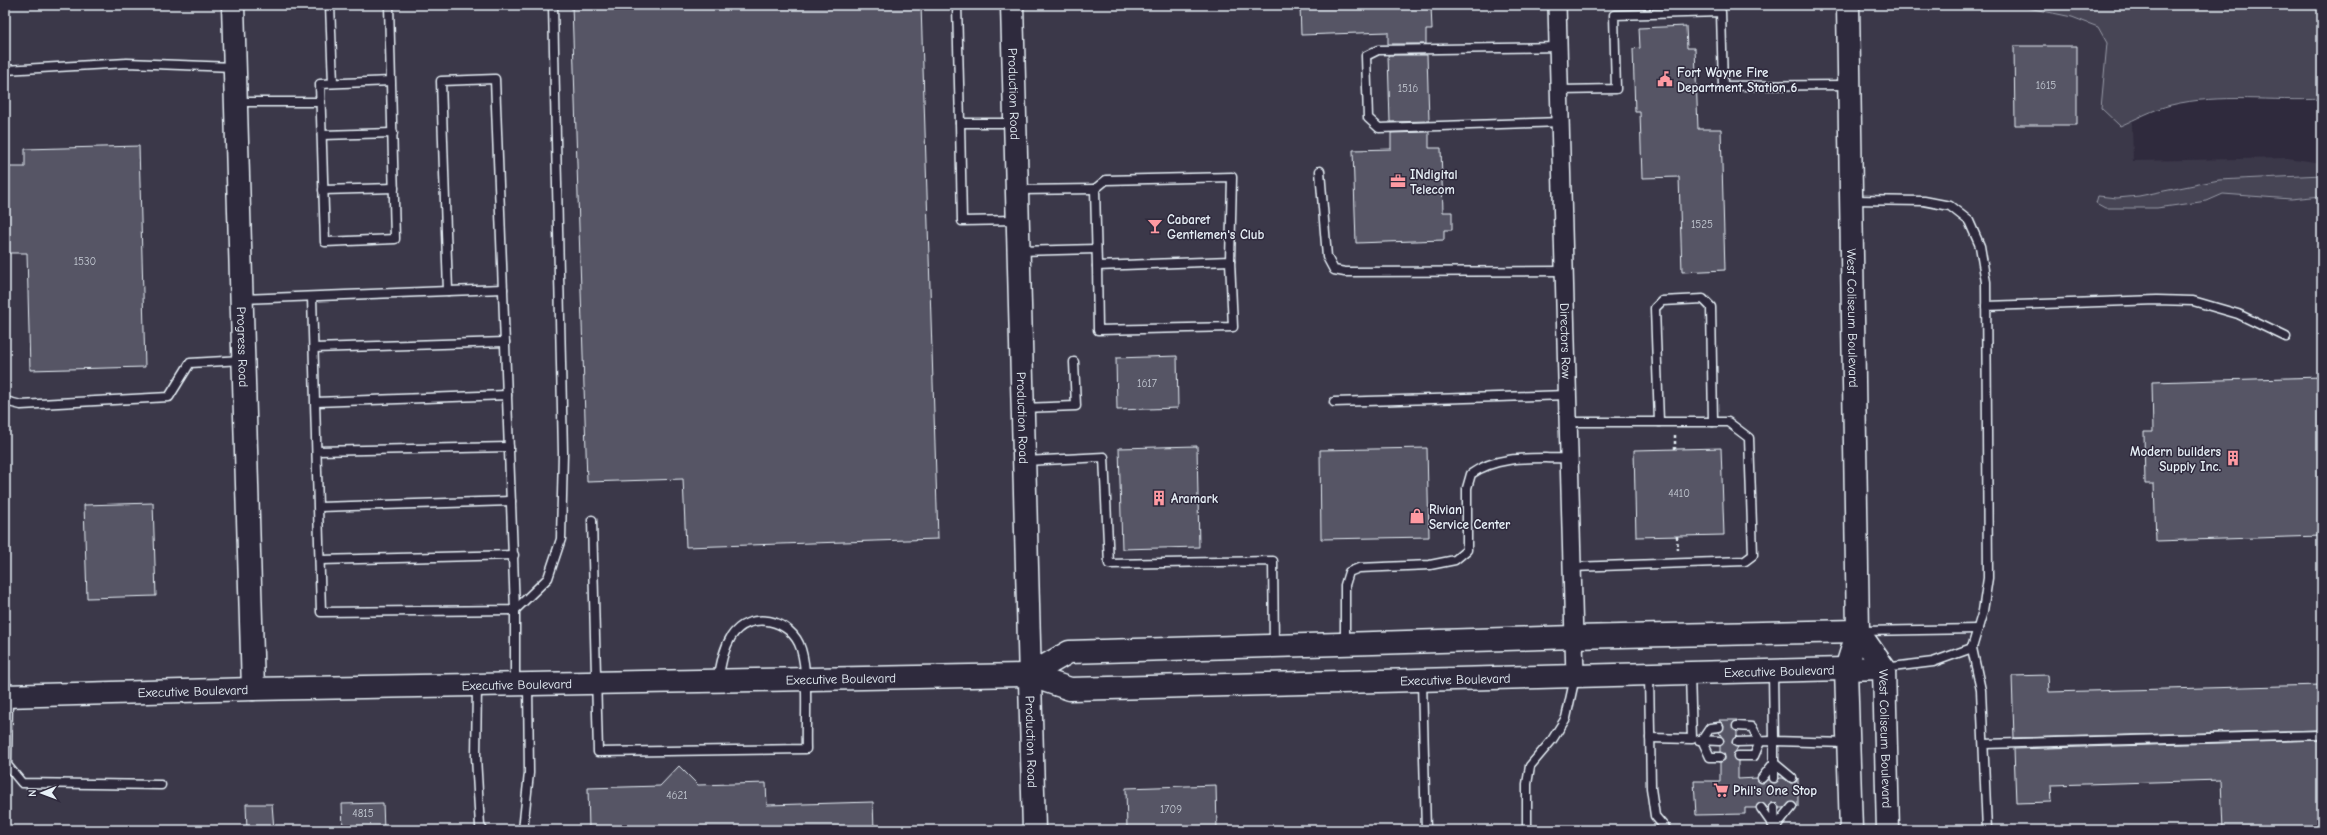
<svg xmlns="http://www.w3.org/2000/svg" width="2327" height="835" viewBox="0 0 2327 835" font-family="'Comic Neue',sans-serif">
	<rect width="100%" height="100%" fill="#2f2a3d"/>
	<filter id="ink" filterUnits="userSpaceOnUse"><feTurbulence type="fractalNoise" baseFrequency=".025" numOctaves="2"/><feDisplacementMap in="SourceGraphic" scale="8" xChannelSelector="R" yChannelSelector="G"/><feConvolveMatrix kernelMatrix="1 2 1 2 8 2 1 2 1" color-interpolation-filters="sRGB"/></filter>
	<g filter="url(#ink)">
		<path fill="#3b3749" d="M5,5H2129L2133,161L2288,158L2322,163V830H5Z"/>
		<g fill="#464455" stroke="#979aa6">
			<path d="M2014,5H2322V99C2273,102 2220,93 2171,105C2154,109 2136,119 2120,126L2101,108L2107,43L2098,27L2072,17Z"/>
			<path d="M2322,175V196L2291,199L2223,194L2207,201L2157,208H2105L2096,203L2098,196L2117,198L2139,196L2219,180Z"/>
		</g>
		<g fill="#575565" stroke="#e8f1f8">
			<path d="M572,5H921L938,539L686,547L683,479L587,482Z"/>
			<path d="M1300,5H1431L1432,30H1426V44H1388V32L1301,35Z"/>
			<path d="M1686,26L1687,48H1695L1698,129H1721L1725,270L1682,272L1679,177L1642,178L1640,112H1635L1633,49L1640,48L1639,28Z"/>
			<path d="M2014,46H2077V125H2015Z"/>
			<path d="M1388,55H1427L1429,121L1390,122Z"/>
			<path d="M1429,132V148H1441L1443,212H1452V230H1444V240L1356,243L1353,150L1391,149V133Z"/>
			<path d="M139,146L145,367L30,370L27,253H7L5,167H25V149Z"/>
			<path d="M1177,356L1178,408L1117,410L1116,358Z"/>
			<path d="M2322,377V536L2156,541L2154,484H2145L2144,432H2153L2152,382Z"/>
			<path d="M1197,446L1199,547L1122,549L1119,448Z"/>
			<path d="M1427,448L1429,537L1321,539L1320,450Z"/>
			<path d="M1721,448L1724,535L1636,537L1634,450Z"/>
			<path d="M153,503L156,596L87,598L84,505Z"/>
			<path d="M2048,675L2049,692L2322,685V730L2014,738L2012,676Z"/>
			<path d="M1719,720H1737L1732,726L1737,732V736L1732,742L1733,745L1738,747L1733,756L1738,761V779L1757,778L1762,783L1769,779L1774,783L1780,778H1783L1791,783L1796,782L1798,778V807L1792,802L1785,808H1779L1776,803H1771L1768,808L1761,803L1756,808H1745V814L1696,815L1694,781H1720V762L1725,760V757L1720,752V746L1724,741L1719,732L1724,727Z"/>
			<path d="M2322,740V830H2223L2221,780L2051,785L2052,802L2016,803L2014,749Z"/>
			<path d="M679,766L698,785L766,783L767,805L873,802L874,830H589L588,788L660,786Z"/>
			<path d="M1216,785L1217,830H1127L1126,788Z"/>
			<path d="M383,803L384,830H343L342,804Z"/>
			<path d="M246,804H272L274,830H247Z"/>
		</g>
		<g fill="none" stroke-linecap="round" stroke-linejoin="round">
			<g stroke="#e8f1f8" stroke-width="11">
				<g id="lane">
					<path d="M330,5L333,83"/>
					<path d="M389,5L395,239L325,242L320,84L391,81"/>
					<path d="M957,5L960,123"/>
					<path d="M1559,47L1378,50L1366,56L1368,118L1379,128L1561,122"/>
					<path d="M5,70L127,63L233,67"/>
					<path d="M1560,90L1616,89L1614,15L1721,12L1723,86L1849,85"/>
					<path d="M236,102H320"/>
					<path d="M1014,123H960L962,221L1016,220"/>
					<path d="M322,135L393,133"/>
					<path d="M1320,171L1327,257L1334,270L1345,272L1564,271"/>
					<path d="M1232,177L1230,261L1097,266L1095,189L1106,180Z"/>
					<path d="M323,190L394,188"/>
					<path d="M1018,190L1095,189"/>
					<path d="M1852,200L1924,201L1950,206L1969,221L1980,246L1986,282L1988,578L1983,611L1972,648L1981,690L1987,830"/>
					<path d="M1019,251L1096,249"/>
					<path d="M1097,266L1098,330L1233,327L1230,261"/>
					<path d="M448,291L503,289"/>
					<path d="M312,297L321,612L515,610L548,578L561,539L563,453L553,5"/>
					<path d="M243,299L448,291L441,81L495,79L515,610V684"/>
					<path d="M1986,306L2157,300L2193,301L2238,314L2286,337"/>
					<path d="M314,348L505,342"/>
					<path d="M5,401L21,405L169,397L190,363L242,360"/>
					<path d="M316,402L507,395"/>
					<path d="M1334,402L1568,395"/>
					<path d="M1023,408L1076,406L1074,362"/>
					<path d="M1568,422H1728L1749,438L1753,555L1745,561L1572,567"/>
					<path d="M1659,422L1655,308L1662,301L1703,299L1711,307L1713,422"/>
					<path d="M317,451L509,447"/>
					<path d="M1025,461L1104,457L1109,564L1273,561L1274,645"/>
					<path d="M319,507L511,501"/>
					<path d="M592,520L598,752L806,749C805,720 809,675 801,649C792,619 749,609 731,637C723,650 721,665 718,680"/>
					<path d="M320,560L514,555"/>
					<path d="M1861,631L1978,629"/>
					<path d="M1345,643V585L1349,572L1359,568L1430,565L1455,560L1467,550V488L1471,474C1499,454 1536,459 1569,458"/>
					<path d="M1884,668L1933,662L1972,648"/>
					<path d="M1773,672L1774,741L1847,743"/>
					<path d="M1649,675L1651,788L1655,816L1667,830"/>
					<path d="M5,680L8,696L7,765L22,783L161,785"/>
					<path d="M1422,682L1426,830"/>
					<path d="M477,686L476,757L480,826L483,830"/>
					<path d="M1737,726L1752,727L1760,742L1754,756H1738"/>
					<path d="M1719,727L1710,728L1702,740L1710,757H1720"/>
					<path d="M1650,738L1692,739L1690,674"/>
					<path d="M1699,740L1719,741"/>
					<path d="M1737,742L1774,741V778"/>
					<path d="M1984,744L2322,735"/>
					<path d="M1762,778L1774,763L1792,778"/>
					<path d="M1761,808L1775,828L1792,807"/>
					<path d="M1774,808L1775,827"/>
					<path d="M523,830L529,773L528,685"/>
					<path d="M1527,830V784L1530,766L1552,740L1566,718L1575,677"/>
				</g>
			</g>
			<g stroke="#e8f1f8" stroke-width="20">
				<g id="street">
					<path id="s1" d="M1557,5L1575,677"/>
				</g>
			</g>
			<g stroke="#e8f1f8" stroke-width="25">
				<g id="secondary">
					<path id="s2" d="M233,5L253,689"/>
					<path id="s3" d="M1012,5L1034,830"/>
					<path d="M1029,675L1069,652L1574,637L1858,631"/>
					<path id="s4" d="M5,696L253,689L1029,675L1070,689L1884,668"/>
				</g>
			</g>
			<g stroke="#e8f1f8" stroke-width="25">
				<g id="highway">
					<path id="s5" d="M1848,5L1858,631L1846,669L1851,830"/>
					<path id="s6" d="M1858,631L1884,668L1888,830"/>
				</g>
			</g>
			<g stroke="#e8f1f8" stroke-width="2.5" stroke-dasharray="3 3" stroke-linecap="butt">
				<path d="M1675,435V449"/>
				<path d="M1677,536L1678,550"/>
			</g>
			<use href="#lane" stroke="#2f2a3d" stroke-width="8"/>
			<use href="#street" stroke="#2f2a3d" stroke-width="17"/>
			<use href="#secondary" stroke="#2f2a3d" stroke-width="22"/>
			<use href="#highway" stroke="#2f2a3d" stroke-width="22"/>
		</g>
	</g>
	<defs>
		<g id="civic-bare" transform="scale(1.2)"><path d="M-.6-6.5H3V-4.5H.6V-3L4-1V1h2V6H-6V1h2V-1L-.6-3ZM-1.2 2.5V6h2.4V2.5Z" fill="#ff9aa2" stroke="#2f2a3d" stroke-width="2.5" paint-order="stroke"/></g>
		<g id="office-bare" transform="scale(1.2)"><path d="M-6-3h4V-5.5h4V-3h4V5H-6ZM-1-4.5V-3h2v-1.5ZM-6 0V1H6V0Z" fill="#ff9aa2" stroke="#2f2a3d" stroke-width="2.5" paint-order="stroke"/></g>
		<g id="bar-bare" transform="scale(1.2)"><path d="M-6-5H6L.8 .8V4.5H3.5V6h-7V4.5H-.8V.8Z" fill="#ff9aa2" stroke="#2f2a3d" stroke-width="2.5" paint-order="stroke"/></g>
		<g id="building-bare" transform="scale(1.2)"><path d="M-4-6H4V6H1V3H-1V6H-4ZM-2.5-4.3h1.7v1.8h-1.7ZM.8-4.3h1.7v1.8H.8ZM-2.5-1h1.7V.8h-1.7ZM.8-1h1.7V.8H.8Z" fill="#ff9aa2" stroke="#2f2a3d" stroke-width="2.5" paint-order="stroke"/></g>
		<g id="shop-bare" transform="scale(1.2)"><path d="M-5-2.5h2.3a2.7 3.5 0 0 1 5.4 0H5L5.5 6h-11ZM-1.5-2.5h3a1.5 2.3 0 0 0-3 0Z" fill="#ff9aa2" stroke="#2f2a3d" stroke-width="2.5" paint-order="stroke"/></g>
		<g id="supermarket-bare" transform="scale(1.2)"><path d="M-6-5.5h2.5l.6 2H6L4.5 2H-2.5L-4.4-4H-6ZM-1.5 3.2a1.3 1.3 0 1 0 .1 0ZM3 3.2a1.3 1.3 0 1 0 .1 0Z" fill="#ff9aa2" stroke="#2f2a3d" stroke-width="2.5" paint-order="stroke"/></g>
	</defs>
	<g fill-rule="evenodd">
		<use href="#civic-bare" x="1665" y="79"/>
		<use href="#office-bare" x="1398" y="181"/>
		<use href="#bar-bare" x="1155" y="226"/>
		<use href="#building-bare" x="2233" y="458"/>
		<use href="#building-bare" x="1159" y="498"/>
		<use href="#shop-bare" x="1417" y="516"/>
		<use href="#supermarket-bare" x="1721" y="790"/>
	</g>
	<g text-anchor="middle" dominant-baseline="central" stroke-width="3" stroke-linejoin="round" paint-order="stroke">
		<g font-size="11" fill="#c4cad3">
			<text x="2046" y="85">1615</text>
			<text x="1408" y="88">1516</text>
			<text x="1702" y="224">1525</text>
			<text x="85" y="261">1530</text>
			<text x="1147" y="383">1617</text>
			<text x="1679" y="493">4410</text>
			<text x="677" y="795">4621</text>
			<text x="1171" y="809">1709</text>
			<text x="363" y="813">4815</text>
		</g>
		<g font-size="13" font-weight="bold" fill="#e8f1f8" stroke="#2f2a3d" text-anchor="start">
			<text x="1677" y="72">Fort Wayne Fire<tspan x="1677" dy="15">Department Station 6</tspan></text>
			<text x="1410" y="174">INdigital<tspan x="1410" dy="15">Telecom</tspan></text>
			<text x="1167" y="219">Cabaret<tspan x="1167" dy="15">Gentlemen's Club</tspan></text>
			<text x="2221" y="451" text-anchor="end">Modern builders<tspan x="2221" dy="15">Supply Inc.</tspan></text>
			<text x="1171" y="498">Aramark</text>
			<text x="1429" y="509">Rivian<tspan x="1429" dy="15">Service Center</tspan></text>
			<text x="1733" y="790">Phil's One Stop</text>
		</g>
		<g font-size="13" fill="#e8f1f8" stroke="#2f2a3d">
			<text stroke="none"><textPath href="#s3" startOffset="89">Production Road</textPath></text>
			<text stroke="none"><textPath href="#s5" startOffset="313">West Coliseum Boulevard</textPath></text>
			<text stroke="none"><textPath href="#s1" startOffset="336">Directors Row</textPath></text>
			<text stroke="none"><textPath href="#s2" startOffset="342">Progress Road</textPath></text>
			<text stroke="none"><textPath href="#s3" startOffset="413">Production Road</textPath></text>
			<text stroke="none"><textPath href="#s4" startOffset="1777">Executive Boulevard</textPath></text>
			<text stroke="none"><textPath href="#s4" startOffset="836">Executive Boulevard</textPath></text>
			<text stroke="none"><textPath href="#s4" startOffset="1453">Executive Boulevard</textPath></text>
			<text stroke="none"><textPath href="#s4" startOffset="512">Executive Boulevard</textPath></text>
			<text stroke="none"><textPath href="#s4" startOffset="188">Executive Boulevard</textPath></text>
			<text stroke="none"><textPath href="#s6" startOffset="116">West Coliseum Boulevard</textPath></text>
			<text stroke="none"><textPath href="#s3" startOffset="737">Production Road</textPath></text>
		</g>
	</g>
	<rect width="2327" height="835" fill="none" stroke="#2f2a3d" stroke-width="20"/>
	<rect x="10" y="10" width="2307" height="815" fill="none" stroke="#e8f1f8" stroke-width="1.5" filter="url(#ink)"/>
	<g transform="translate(42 793) rotate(269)" stroke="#2f2a3d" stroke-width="3" paint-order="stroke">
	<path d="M0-3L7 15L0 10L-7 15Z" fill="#e8f1f8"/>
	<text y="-6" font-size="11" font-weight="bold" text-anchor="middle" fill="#e8f1f8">N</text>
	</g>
</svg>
